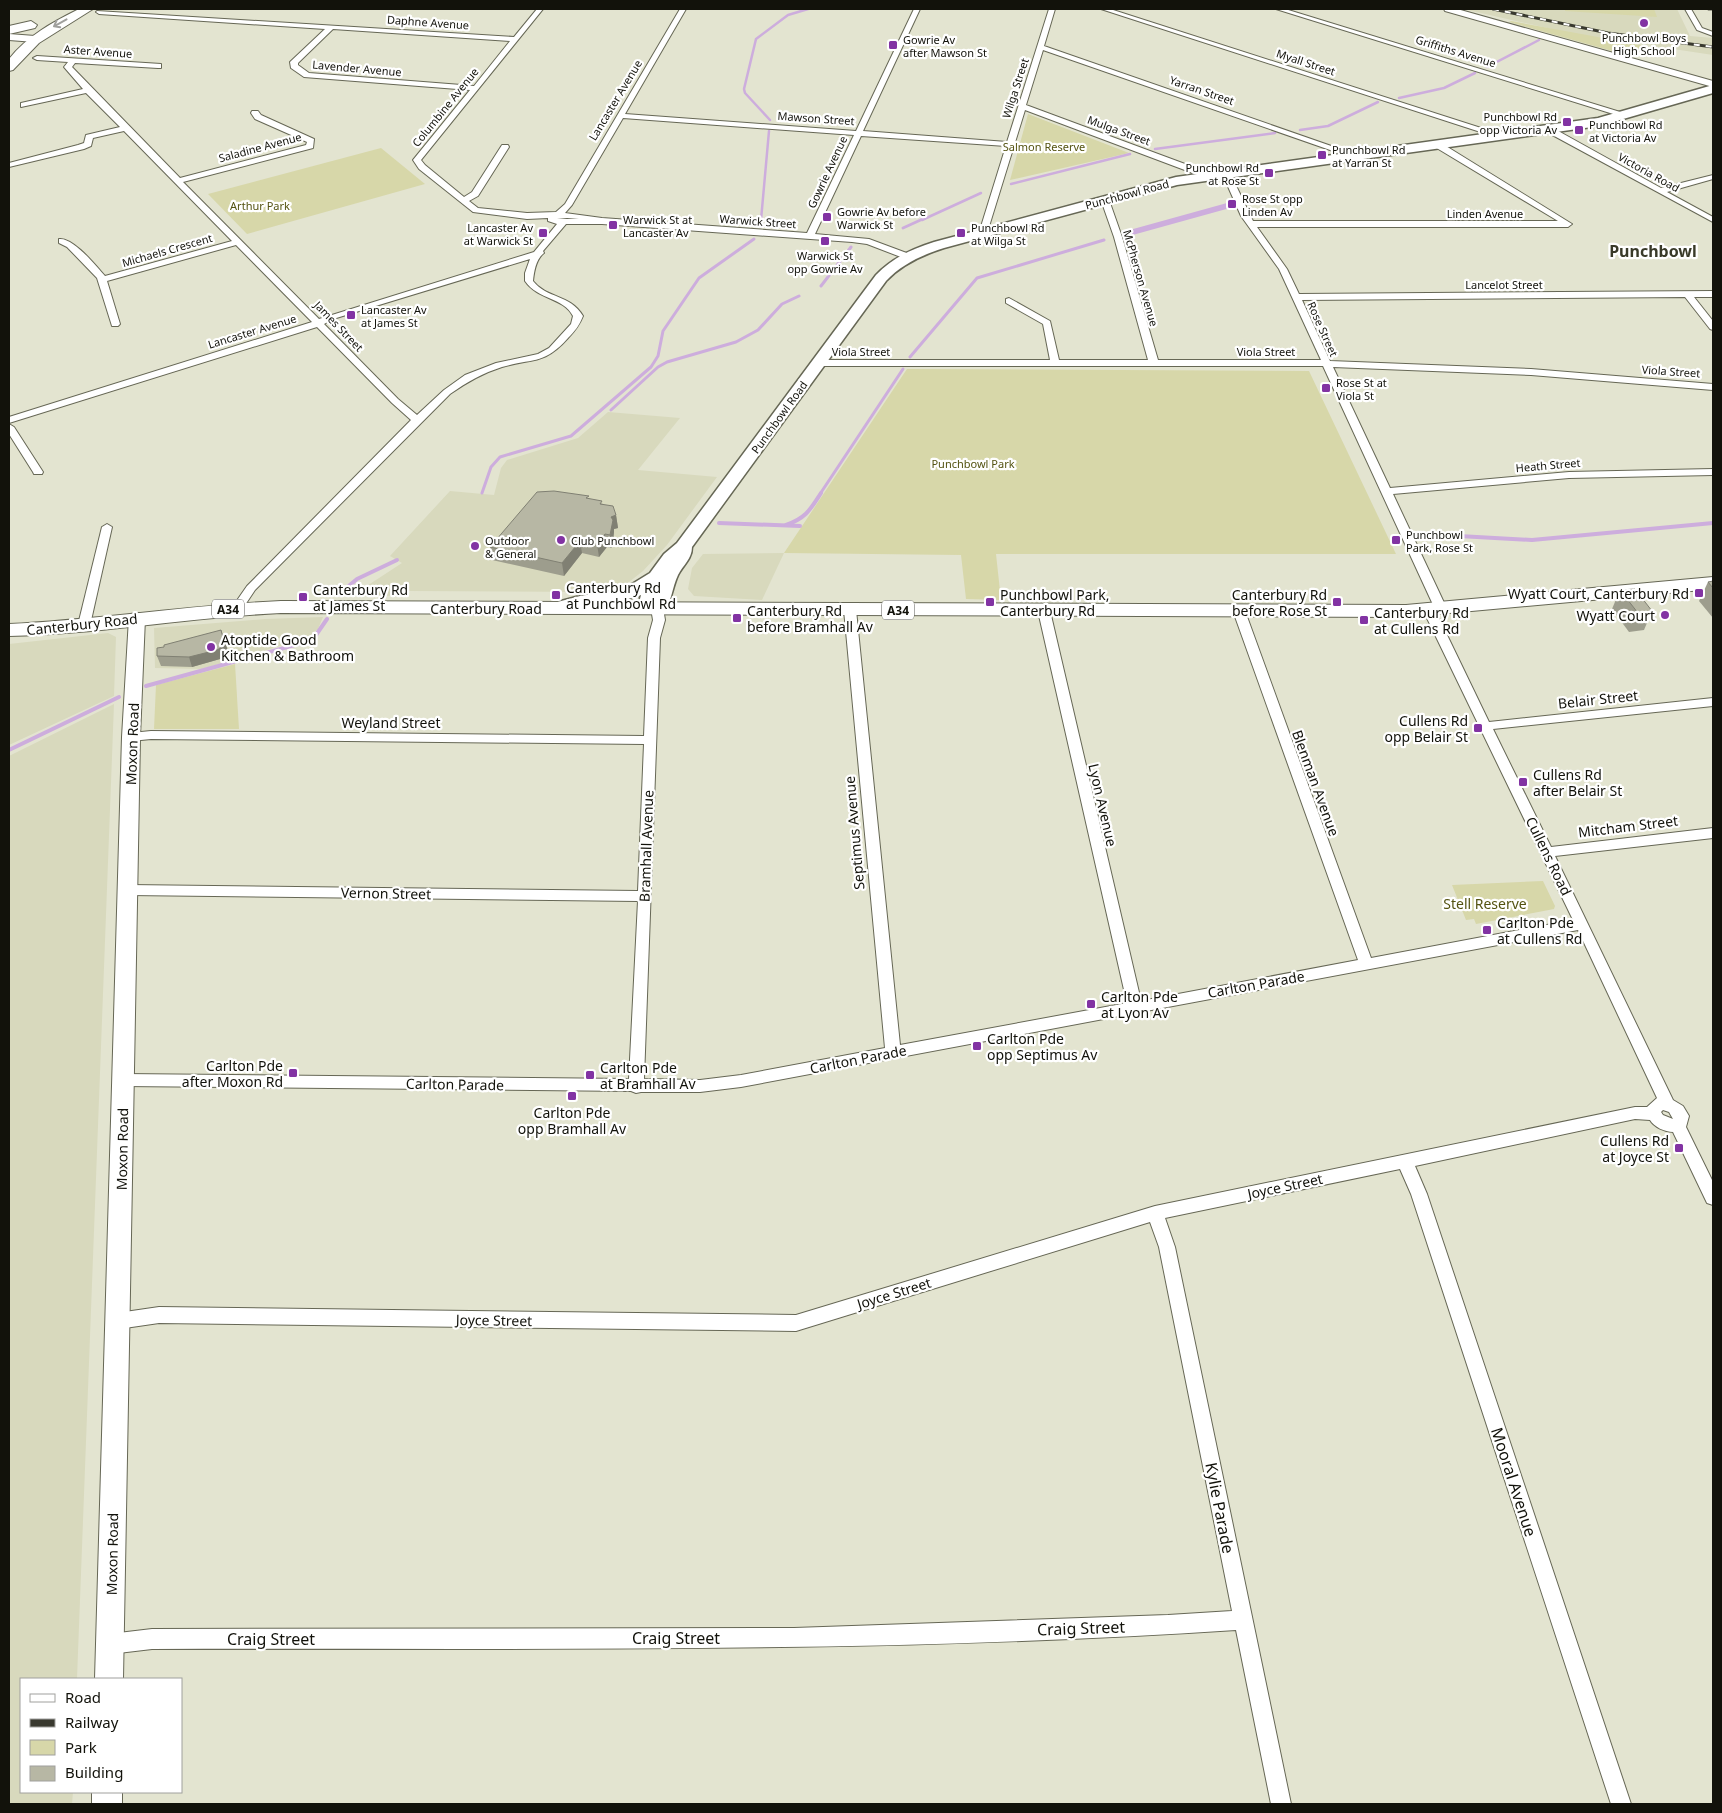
<svg xmlns="http://www.w3.org/2000/svg" width="1722" height="1813" viewBox="0 0 1722 1813" font-family="'Noto Sans',sans-serif">
	<rect width="100%" height="100%" fill="#e3e4d0"/>
	<g fill="#d8d9bd">
		<path d="M1463,9H1677L1690,36L1713,38V55L1574,34Z"/>
		<path d="M608,412L680,418L638,470L717,477L667,545L643,571L629,582L614,589L594,592L409,591L403,596L353,595L402,563L390,556L450,491L494,495L501,468L507,460L578,438Z"/>
		<path d="M784,553L762,600L694,596L688,589L692,568L703,554Z"/>
		<path d="M323,617L318,629L307,638L202,669L155,668L154,628L265,619Z"/>
		<path d="M108,633L116,637L114,696L9,745V644Z"/>
		<path d="M114,704L77,1679H21V1792H73L72,1804H9V756Z"/>
	</g>
	<g fill="#d7d7a9">
		<path d="M1565,9H1654L1657,17L1565,11Z"/>
		<path d="M1511,21L1647,46L1630,56L1509,22Z"/>
		<path d="M1028,114L1129,153L1010,180Z"/>
		<path d="M381,148L425,184L247,234L208,194Z"/>
		<path d="M907,369L1309,371L1396,554H996L1001,600L966,599L961,555L784,553Z"/>
		<path d="M235,664L239,729H154L156,685Z"/>
		<path d="M1543,881L1555,906L1554,909L1476,924L1474,919L1466,920L1452,885Z"/>
	</g>
	<g fill="none" stroke-linecap="round" stroke-linejoin="round">
		<g stroke="#cdaddd" stroke-width="2.5">
			<path d="M1487,67L1539,40"/>
			<path d="M1399,98L1444,88L1475,73"/>
			<path d="M770,120L745,93L744,89L756,39L788,15L808,9"/>
			<path d="M1300,130L1328,126L1378,102"/>
			<path d="M1155,149L1275,133"/>
			<path d="M1011,184L1130,154"/>
			<path d="M761,220L769,131"/>
			<path d="M922,220L981,193"/>
		</g>
		<g stroke="#cdaddd" stroke-width="3">
			<path d="M760,226L761,218"/>
			<path d="M903,228L925,218"/>
			<path d="M821,286L851,247"/>
			<path d="M910,357L977,278L1104,240"/>
			<path d="M611,410L658,367L667,362L736,342L758,330L782,304L799,296"/>
			<path d="M482,493L491,467L500,457L571,436L651,367L658,356L663,331L699,278L754,239"/>
			<path d="M820,494L903,369"/>
		</g>
		<g stroke="#cdaddd" stroke-width="4">
			<path d="M719,523L800,526"/>
			<path d="M786,525C806,518 810,510 821,493"/>
			<path d="M1423,534L1532,540L1713,523"/>
			<path d="M338,595L357,579L397,560"/>
			<path d="M146,686L302,643L316,635L327,619"/>
			<path d="M9,750L119,697"/>
		</g>
		<path fill="#cdaddd" fill-rule="evenodd" d="M1227,203L1232,206L1230,208L1129,236L1124,233L1126,231Z"/>
		<g stroke="#666755" stroke-width="2">
			<g id="minor">
				<path d="M537,9H543L421,160L425,165L464,197L472,192L502,145H508L509,147L478,196L469,201L478,208L527,213L556,212L565,204L680,9H686L625,114L856,131L914,9H920L863,131L1007,142L1049,9H1055L1044,46L1360,156L1353,158L1043,50L1026,105L1212,174V178H1206L1025,110L987,233L983,236L979,233L1006,146L861,136L815,234L869,239L912,255V259H906L867,244L852,242L602,224H566L543,251L544,253C536,259 534,271 533,281C547,299 570,294 583,316C579,326 575,331 568,338C544,365 533,358 502,367C483,373 467,382 450,394L255,590L241,611H233L231,609L247,586L411,420L392,403L317,327L9,423V417L312,322L236,245L107,281L120,324L118,326H112L97,278L67,247L59,243V239C73,237 96,266 105,276L232,241L124,131L93,138L91,146L84,149L9,167V163L78,145L84,143L86,135L120,127L86,93L21,107V103L83,89L64,67L68,62L37,60L33,58L37,56L161,64V68H158L75,63L72,67L180,178L306,145L307,142L255,119L251,113L252,111H258L261,115L314,139L313,148L183,182L319,319L534,252L557,224L548,221V218L527,219L473,212L419,169L413,160L470,90L304,77L291,68L290,62L325,29L99,14L96,12L97,11L514,37ZM333,29L510,41L474,86L309,73L298,65V63ZM623,118L854,135L807,233L602,218L565,213L572,205ZM567,218L579,219H557ZM530,259L525,273V281C538,300 563,297 573,316L571,324L549,348L538,354L496,363L465,375L444,390L417,415L398,399L324,324L333,319Z"/>
				<path d="M1101,9H1110L1506,136L1499,138Z"/>
				<path d="M1276,9H1285L1630,115L1623,117Z"/>
				<path d="M1685,9H1691L1702,28L1713,32V36L1697,30Z"/>
				<path d="M1545,127H1551L1661,188L1713,175V179L1667,192L1713,217V222L1545,131Z"/>
				<path d="M1435,143H1441L1572,224L1568,227H1257L1287,269L1299,294L1713,291V297H1694L1713,321V330L1710,329L1685,297L1302,300L1330,361L1531,369L1713,384V390L1531,375L1333,367L1390,488L1569,472L1713,469V475L1569,478L1393,494L1447,609L1445,611L1441,613L1435,609L1323,366H818L813,363L818,360H1050L1043,324L1006,303V299L1009,298L1050,321L1059,360H1148L1114,237L1101,200L1105,198L1109,200L1122,237L1158,360H1321L1279,269L1241,216L1222,173L1226,171L1230,173L1253,221H1558L1435,147Z"/>
				<path d="M9,424L14,427L43,472L42,474H34L33,472L9,434Z"/>
				<path d="M107,524L112,527L90,625L84,629L78,625L102,527Z"/>
				<path d="M657,604L663,608L665,620L660,638L644,1079L700,1080L741,1075L885,1048L844,610L846,607L850,606L856,610L900,1045L1127,1003L1038,611L1040,608L1044,607L1050,611L1141,1001L1358,960L1233,611L1235,608L1239,607L1245,611L1371,958L1573,920L1423,610L1425,607L1429,606L1435,610L1489,722L1713,698V706L1493,729L1551,847L1713,828V838L1555,856L1673,1100L1683,1106L1689,1116L1686,1127L1713,1182V1205L1707,1203L1673,1132C1665,1132 1654,1127 1650,1120L1635,1119L1415,1166L1427,1194L1631,1804H1611L1411,1194L1400,1169L1165,1218L1175,1247L1291,1804H1271L1236,1630C875,1654 513,1648 152,1649L110,1654L103,1651L100,1644L103,1637L110,1634L152,1629L794,1628L1168,1615L1232,1611L1159,1247L1150,1222L796,1331L159,1323L118,1329L112,1327L110,1321L112,1315L118,1313L159,1307L796,1315L1155,1206L1635,1107H1647L1657,1098L1578,930L741,1087L700,1092H641L636,1093L631,1091L123,1086L118,1084L115,1080L118,1076L123,1074L629,1079L638,901L128,895L123,894L121,890L123,886L128,885L638,891L644,744L151,739L131,741L125,737L131,733L151,731L644,736L648,638L653,620L651,608ZM1663,1110L1669,1112L1673,1119L1663,1115L1661,1112Z"/>
			</g>
		</g>
		<g stroke="#666755" stroke-width="2">
			<path id="tertiary" d="M1444,9H1457L1713,81V87L1445,11Z"/>
		</g>
		<g stroke="#666755" stroke-width="2">
			<g id="secondary">
				<path d="M9,34L35,36L40,39L35,42L9,40Z"/>
				<path d="M137,613L143,614L145,618L140,737L123,1679H95L122,737L129,618L131,614Z"/>
				<rect x="92" y="1792" width="30" height="12"/>
			</g>
		</g>
		<g stroke="#666755" stroke-width="3">
			<path id="primary" d="M1713,85V93L1599,126L1177,185L944,248C922,255 902,264 886,281L692,547C692,559 683,565 678,575C672,588 672,600 664,612C651,615 646,609 640,599L641,595C630,600 560,614 550,612L548,608L550,604L580,596L624,589L650,573L664,554L677,543L876,275C892,258 912,249 934,242L1176,177L1598,118Z"/>
		</g>
		<g stroke="#666755" stroke-width="2">
			<g id="trunk">
				<path d="M79,9H93L39,43L13,70L9,71V59C27,36 53,22 79,9Z"/>
				<path d="M31,21L37,25L35,28L9,34V26Z"/>
				<path d="M1713,577V589L1406,617L281,613C190,617 100,634 9,636V624C100,620 190,605 281,601L1406,605Z"/>
			</g>
		</g>
		<use href="#minor" fill="#fff" fill-rule="evenodd"/>
		<use href="#tertiary" fill="#fff" fill-rule="evenodd"/>
		<use href="#secondary" fill="#fff" fill-rule="evenodd"/>
		<use href="#primary" fill="#fff" fill-rule="evenodd"/>
		<use href="#trunk" fill="#fff" fill-rule="evenodd"/>
		<g stroke="#39392f" stroke-width="3">
			<path id="rail" d="M1493,9L1608,33L1713,47"/>
		</g>
		<use href="#rail" stroke="#fff" stroke-width="2" stroke-dasharray="6" stroke-linecap="butt"/>
	</g>
	<g fill="#9d9d8d">
		<path d="M1707,9H1713V11H1708Z"/>
		<path d="M589,499L603,504L616,515L618,528L614,529V532L612,548L607,547L599,557L582,553L564,576L492,560L490,547Z"/>
		<path d="M1713,581V618L1699,601L1708,582Z"/>
		<path d="M1620,590L1652,611L1644,630L1629,632L1612,609Z"/>
		<path d="M224,640L229,654L220,659L192,667L161,666L157,656L164,647Z"/>
	</g>
	<g fill="#808073">
		<path d="M616,515L618,528L614,529V532L612,548L610,535L611,517Z"/>
		<path d="M605,534L607,547L599,557L597,544Z"/>
		<path d="M580,541L582,553L564,576L562,563Z"/>
		<path d="M221,630L229,654L220,659L192,667L189,657Z"/>
	</g>
	<g fill="#b7b7a4" stroke="#808073">
		<path d="M554,491L589,496L586,498L602,501L600,504L613,506L616,515L611,517L613,520L610,535L605,534L597,544L580,541L562,563L490,547L537,492Z"/>
		<path d="M1713,581V588L1708,582Z"/>
		<path d="M1635,589L1652,611L1638,613L1620,590Z"/>
		<path d="M221,630L225,645L217,650L189,657L157,656V648L164,647V645Z"/>
	</g>
	<defs><path id="oneway-shaft" d="M-6 0H5M1.5-3L5.5 0L1.5 3" fill="none" stroke-width="1.6" stroke-linecap="round" stroke-linejoin="round" transform="scale(1.25)"/></defs>
	<use stroke="#a0a09d" href="#oneway-shaft" transform="translate(60 23) rotate(151)"/>
	<g fill="#8233a3" stroke="#fff" stroke-width="2">
		<circle cx="1644" cy="23" r="5"/>
		<rect x="888" y="40" width="10" height="10" rx="2.5"/>
		<rect x="1562" y="117" width="10" height="10" rx="2.5"/>
		<rect x="1574" y="125" width="10" height="10" rx="2.5"/>
		<rect x="1317" y="150" width="10" height="10" rx="2.5"/>
		<rect x="1264" y="168" width="10" height="10" rx="2.5"/>
		<rect x="1227" y="199" width="10" height="10" rx="2.5"/>
		<rect x="822" y="212" width="10" height="10" rx="2.5"/>
		<rect x="608" y="220" width="10" height="10" rx="2.5"/>
		<rect x="538" y="228" width="10" height="10" rx="2.5"/>
		<rect x="956" y="228" width="10" height="10" rx="2.5"/>
		<rect x="820" y="236" width="10" height="10" rx="2.5"/>
		<rect x="346" y="310" width="10" height="10" rx="2.5"/>
		<rect x="1321" y="383" width="10" height="10" rx="2.5"/>
		<circle cx="561" cy="540" r="5"/>
		<rect x="1391" y="535" width="10" height="10" rx="2.5"/>
		<circle cx="475" cy="546" r="5"/>
		<rect x="1694" y="588" width="10" height="10" rx="2.5"/>
		<rect x="551" y="590" width="10" height="10" rx="2.5"/>
		<rect x="298" y="592" width="10" height="10" rx="2.5"/>
		<rect x="985" y="597" width="10" height="10" rx="2.5"/>
		<rect x="1332" y="597" width="10" height="10" rx="2.5"/>
		<circle cx="1665" cy="615" r="5"/>
		<rect x="732" y="613" width="10" height="10" rx="2.5"/>
		<rect x="1359" y="615" width="10" height="10" rx="2.5"/>
		<circle cx="211" cy="647" r="5"/>
		<rect x="1473" y="723" width="10" height="10" rx="2.5"/>
		<rect x="1518" y="777" width="10" height="10" rx="2.5"/>
		<rect x="1482" y="925" width="10" height="10" rx="2.5"/>
		<rect x="1086" y="999" width="10" height="10" rx="2.5"/>
		<rect x="972" y="1041" width="10" height="10" rx="2.5"/>
		<rect x="288" y="1068" width="10" height="10" rx="2.5"/>
		<rect x="585" y="1070" width="10" height="10" rx="2.5"/>
		<rect x="567" y="1091" width="10" height="10" rx="2.5"/>
		<rect x="1674" y="1143" width="10" height="10" rx="2.5"/>
	</g>
	<g text-anchor="middle" dominant-baseline="central" stroke-width="4.5" stroke-linejoin="round" paint-order="stroke">
		<g font-size="11" fill="#12120b" stroke="#fff">
			<text transform="translate(428 22) rotate(4)">Daphne Avenue</text>
			<text transform="translate(98 51) rotate(4)">Aster Avenue</text>
			<text transform="translate(1456 51) rotate(17)">Griffiths Avenue</text>
			<text transform="translate(1306 62) rotate(18)">Myall Street</text>
			<text transform="translate(357 68) rotate(5)">Lavender Avenue</text>
			<text transform="translate(1015 88) rotate(-72)">Wilga Street</text>
			<text transform="translate(1202 90) rotate(19)">Yarran Street</text>
			<text transform="translate(615 100) rotate(-59)">Lancaster Avenue</text>
			<text transform="translate(445 107) rotate(-51)">Columbine Avenue</text>
			<text transform="translate(816 118) rotate(4)">Mawson Street</text>
			<text transform="translate(1119 130) rotate(20)">Mulga Street</text>
			<text transform="translate(260 147) rotate(-15)">Saladine Avenue</text>
			<text transform="translate(827 172) rotate(-65)">Gowrie Avenue</text>
			<text transform="translate(1649 172) rotate(29)">Victoria Road</text>
			<text transform="translate(1127 194) rotate(-15)">Punchbowl Road</text>
			<text x="1485" y="213">Linden Avenue</text>
			<text transform="translate(758 221) rotate(4)">Warwick Street</text>
			<text transform="translate(167 250) rotate(-16)">Michaels Crescent</text>
			<text transform="translate(1141 278) rotate(74)">McPherson Avenue</text>
			<text x="1504" y="284">Lancelot Street</text>
			<text transform="translate(339 326) rotate(46)">James Street</text>
			<text transform="translate(1323 329) rotate(66)">Rose Street</text>
			<text transform="translate(252 331) rotate(-17)">Lancaster Avenue</text>
			<text x="861" y="351">Viola Street</text>
			<text x="1266" y="351">Viola Street</text>
			<text transform="translate(1671 371) rotate(4)">Viola Street</text>
			<text transform="translate(779 417) rotate(-54)">Punchbowl Road</text>
			<text transform="translate(1548 465) rotate(-5)">Heath Street</text>
		</g>
		<g font-size="11" fill="#12120b" stroke="#fff" text-anchor="start">
			<text x="1644" y="37" text-anchor="middle">Punchbowl Boys<tspan x="1644" dy="13">High School</tspan></text>
			<text x="903" y="39">Gowrie Av<tspan x="903" dy="13">after Mawson St</tspan></text>
			<text x="1557" y="116" text-anchor="end">Punchbowl Rd<tspan x="1557" dy="13">opp Victoria Av</tspan></text>
			<text x="1589" y="124">Punchbowl Rd<tspan x="1589" dy="13">at Victoria Av</tspan></text>
			<text x="1332" y="149">Punchbowl Rd<tspan x="1332" dy="13">at Yarran St</tspan></text>
			<text x="1259" y="167" text-anchor="end">Punchbowl Rd<tspan x="1259" dy="13">at Rose St</tspan></text>
			<text x="1242" y="198">Rose St opp<tspan x="1242" dy="13">Linden Av</tspan></text>
			<text x="837" y="211">Gowrie Av before<tspan x="837" dy="13">Warwick St</tspan></text>
			<text x="623" y="219">Warwick St at<tspan x="623" dy="13">Lancaster Av</tspan></text>
			<text x="533" y="227" text-anchor="end">Lancaster Av<tspan x="533" dy="13">at Warwick St</tspan></text>
			<text x="971" y="227">Punchbowl Rd<tspan x="971" dy="13">at Wilga St</tspan></text>
			<text x="825" y="255" text-anchor="middle">Warwick St<tspan x="825" dy="13">opp Gowrie Av</tspan></text>
			<text x="361" y="309">Lancaster Av<tspan x="361" dy="13">at James St</tspan></text>
			<text x="1336" y="382">Rose St at<tspan x="1336" dy="13">Viola St</tspan></text>
			<text x="1406" y="534">Punchbowl<tspan x="1406" dy="13">Park, Rose St</tspan></text>
			<text x="485" y="540">Outdoor<tspan x="485" dy="13">&amp; General</tspan></text>
			<text x="571" y="540">Club Punchbowl</text>
		</g>
		<g font-size="11" fill="#545311" stroke="#fff">
			<text x="1044" y="146">Salmon Reserve</text>
			<text x="260" y="205">Arthur Park</text>
			<text x="973" y="463">Punchbowl Park</text>
		</g>
		<g fill="#fff" stroke="#595954" stroke-width="1">
			<rect x="212" y="599.5" width="32" height="19" rx="4"/>
			<rect x="882" y="600.5" width="32" height="19" rx="4"/>
		</g>
		<g font-size="12" font-weight="bold" fill="#12120b">
			<text x="228" y="609">A34</text>
			<text x="898" y="610">A34</text>
		</g>
		<g font-size="14" fill="#12120b" stroke="#fff" text-anchor="start">
			<text x="566" y="587">Canterbury Rd<tspan x="566" dy="16">at Punchbowl Rd</tspan></text>
			<text x="313" y="589">Canterbury Rd<tspan x="313" dy="16">at James St</tspan></text>
			<text x="1689" y="593" text-anchor="end">Wyatt Court, Canterbury Rd</text>
			<text x="1000" y="594">Punchbowl Park,<tspan x="1000" dy="16">Canterbury Rd</tspan></text>
			<text x="1327" y="594" text-anchor="end">Canterbury Rd<tspan x="1327" dy="16">before Rose St</tspan></text>
			<text x="747" y="610">Canterbury Rd<tspan x="747" dy="16">before Bramhall Av</tspan></text>
			<text x="1374" y="612">Canterbury Rd<tspan x="1374" dy="16">at Cullens Rd</tspan></text>
			<text x="1655" y="615" text-anchor="end">Wyatt Court</text>
			<text x="221" y="639">Atoptide Good<tspan x="221" dy="16">Kitchen &amp; Bathroom</tspan></text>
			<text x="1468" y="720" text-anchor="end">Cullens Rd<tspan x="1468" dy="16">opp Belair St</tspan></text>
			<text x="1533" y="774">Cullens Rd<tspan x="1533" dy="16">after Belair St</tspan></text>
			<text x="1497" y="922">Carlton Pde<tspan x="1497" dy="16">at Cullens Rd</tspan></text>
			<text x="1101" y="996">Carlton Pde<tspan x="1101" dy="16">at Lyon Av</tspan></text>
			<text x="987" y="1038">Carlton Pde<tspan x="987" dy="16">opp Septimus Av</tspan></text>
			<text x="283" y="1065" text-anchor="end">Carlton Pde<tspan x="283" dy="16">after Moxon Rd</tspan></text>
			<text x="600" y="1067">Carlton Pde<tspan x="600" dy="16">at Bramhall Av</tspan></text>
			<text x="572" y="1112" text-anchor="middle">Carlton Pde<tspan x="572" dy="16">opp Bramhall Av</tspan></text>
			<text x="1669" y="1140" text-anchor="end">Cullens Rd<tspan x="1669" dy="16">at Joyce St</tspan></text>
		</g>
		<g font-size="14" fill="#12120b" stroke="#fff">
			<text x="486" y="608">Canterbury Road</text>
			<text transform="translate(82 624) rotate(-6)">Canterbury Road</text>
			<text transform="translate(1598 699) rotate(-6)">Belair Street</text>
			<text x="391" y="722">Weyland Street</text>
			<text transform="translate(132 744) rotate(-88)">Moxon Road</text>
			<text transform="translate(1316 783) rotate(70)">Blenman Avenue</text>
			<text transform="translate(1103 805) rotate(77)">Lyon Avenue</text>
			<text transform="translate(1628 826) rotate(-7)">Mitcham Street</text>
			<text transform="translate(854 833) rotate(-95)">Septimus Avenue</text>
			<text transform="translate(646 846) rotate(-88)">Bramhall Avenue</text>
			<text transform="translate(1549 856) rotate(64)">Cullens Road</text>
			<text transform="translate(386 893) rotate(1)">Vernon Street</text>
			<text transform="translate(1256 984) rotate(-10)">Carlton Parade</text>
			<text transform="translate(858 1059) rotate(-11)">Carlton Parade</text>
			<text transform="translate(455 1084) rotate(1)">Carlton Parade</text>
			<text transform="translate(122 1149) rotate(-89)">Moxon Road</text>
			<text transform="translate(1285 1186) rotate(-12)">Joyce Street</text>
			<text transform="translate(894 1293) rotate(-17)">Joyce Street</text>
			<text transform="translate(494 1320) rotate(1)">Joyce Street</text>
			<text transform="translate(112 1554) rotate(-89)">Moxon Road</text>
		</g>
		<g font-size="14" fill="#545311" stroke="#fff">
			<text x="1485" y="903">Stell Reserve</text>
		</g>
		<g font-size="16" font-weight="bold" fill="#393a29" stroke="#fff">
			<text x="1653" y="251">Punchbowl</text>
		</g>
		<g font-size="16" fill="#12120b" stroke="#fff">
			<text transform="translate(1514 1482) rotate(72)">Mooral Avenue</text>
			<text transform="translate(1220 1508) rotate(79)">Kylie Parade</text>
			<text transform="translate(1081 1628) rotate(-2)">Craig Street</text>
			<text x="676" y="1638">Craig Street</text>
			<text x="271" y="1639">Craig Street</text>
		</g>
	</g>
	<rect width="1722" height="1813" fill="none" stroke="#12120b" stroke-width="20"/>
	<rect x="20" y="1678" width="162" height="115" fill="#ffffff" stroke="#a0a09d"/>
	<rect x="30" y="1694" width="25" height="8" fill="#ffffff" stroke="#a0a09d"/>
	<text x="65" y="1703" font-size="15" fill="#12120b">Road</text>
	<rect x="30" y="1719" width="25" height="8" fill="#39392f" stroke="#a0a09d"/>
	<text x="65" y="1728" font-size="15" fill="#12120b">Railway</text>
	<rect x="30" y="1740" width="25" height="15" fill="#d7d7a9" stroke="#a0a09d"/>
	<text x="65" y="1753" font-size="15" fill="#12120b">Park</text>
	<rect x="30" y="1766" width="25" height="15" fill="#b7b7a4" stroke="#a0a09d"/>
	<text x="65" y="1778" font-size="15" fill="#12120b">Building</text>
</svg>
